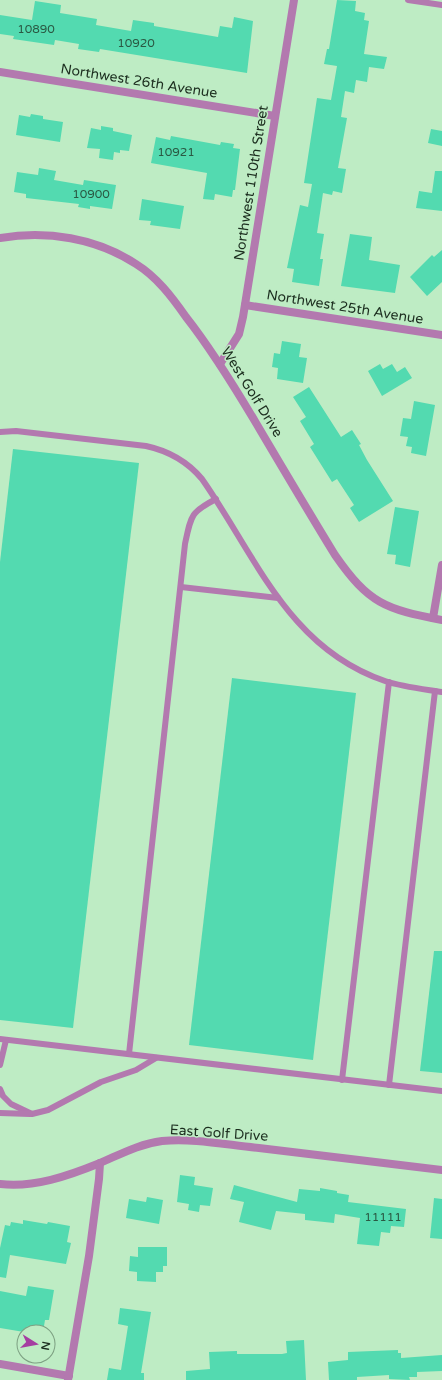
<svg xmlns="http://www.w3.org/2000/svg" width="442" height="1380" viewBox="0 0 442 1380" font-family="'Varela Round',sans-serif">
	<rect width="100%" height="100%" fill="#beecc4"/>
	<g fill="#53dab0">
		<path d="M337,0L356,1L355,11L365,13L364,20L369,21L364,54L387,57L384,69L369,67L367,82L356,80L354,93L345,91L341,117L347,118L338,168L346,169L342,193L333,191L332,195L323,193L317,233L324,234L320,259H323L319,286L292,282L294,269L287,268L300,205L308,207L312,184L304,183L317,98L331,100L337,66L324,64L327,49H329Z"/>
		<path d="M35,1L61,5L60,13L97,19L96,25L131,31L133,20L154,23V26L218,37L220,26L232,28L234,17L253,21L247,73L100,49L99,52L78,49L79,44L55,40L54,45L13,39L14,36L0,34V15L32,20Z"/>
		<path d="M31,114L43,116V119L63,122L60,142L16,135L19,115L30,117Z"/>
		<path d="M101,126L113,128V131L132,135L129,151L120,150V153L114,152L113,160L99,158L100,149L87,148L91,128L101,130Z"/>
		<path d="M431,129L442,131V146L428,143Z"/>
		<path d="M171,136L220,145L221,142L234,144L233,148L240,149L235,190H233L232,197L215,194L214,200L203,199L207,173L151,163L156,137L170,140Z"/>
		<path d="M39,168L56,171L54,180L83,185L84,180L116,185L112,209L90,206V209L78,207L79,204L26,198V194L14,192L17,172L38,175Z"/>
		<path d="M435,171H442V211L416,208L419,191L432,193Z"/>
		<path d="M142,199L184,206L180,229L150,225L151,221L139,220Z"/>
		<path d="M350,234L372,237L369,260L400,265L395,293L341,286Z"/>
		<path d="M442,250V282L427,296L410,277L432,255L434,257Z"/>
		<path d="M282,341L301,344L299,357L307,358L303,383L277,379L278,368L272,367L274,353L280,354Z"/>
		<path d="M380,364L383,369L392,364L397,372L405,367L412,378L382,396L368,371Z"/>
		<path d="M309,387L341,437L352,430L361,444L359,445L367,460L393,501L359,522L350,508L354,505L337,479L332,482L310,447L314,444L300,421L306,417L293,397Z"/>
		<path d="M414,401L435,405L426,456L411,453L412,447L406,446L408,437L400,436L403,418L411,419Z"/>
		<path d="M13,449L139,463L73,1028L0,1020V562Z"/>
		<path d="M395,507L419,511L410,567L395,564L396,555L387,554Z"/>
		<path d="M232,678L356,693L313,1060L189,1045Z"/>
		<path d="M434,951H442V1073L420,1071Z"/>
		<path d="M180,1175L195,1177L194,1185L213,1188L210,1206L200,1205L199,1212L188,1210L189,1204L177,1202Z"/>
		<path d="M234,1185L297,1202L299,1189L320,1191V1188L337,1191V1193L349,1195L348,1202L406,1209L404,1227L391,1226L390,1233L381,1232L379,1246L357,1244L360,1218L335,1214L334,1223L305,1220V1214L276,1211L271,1230L239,1222L244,1202L230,1199Z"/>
		<path d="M147,1197L163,1200L159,1224L126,1218L129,1199L146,1202Z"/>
		<path d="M434,1198L442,1199V1239L430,1238Z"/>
		<path d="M23,1220L47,1224L48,1222L70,1226L67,1242L71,1243L66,1264L10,1255L6,1278L0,1277V1248L5,1225L10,1226L11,1222L23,1224Z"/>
		<path d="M138,1247H167V1266H163V1272H156V1282L137,1281V1272L129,1271L130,1256L138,1257Z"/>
		<path d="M28,1286L54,1290L49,1320H45L43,1332H24L0,1328V1291L26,1296Z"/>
		<path d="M120,1308L151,1312L141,1373H144V1380H107L109,1368L121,1370L128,1326L118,1324Z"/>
		<path d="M304,1340L306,1380H186V1371L210,1369L209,1352L237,1351V1354H282L287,1353L286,1341Z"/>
		<path d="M398,1350V1353H401V1358L442,1355V1371L417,1372V1377H409L410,1380L389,1379V1375L357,1377V1380H329L328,1362L348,1360V1352Z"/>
	</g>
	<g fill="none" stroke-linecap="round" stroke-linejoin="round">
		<g stroke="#b379af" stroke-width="6">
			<path d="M408,0L442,5"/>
			<path d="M0,432L16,431L146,446C169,451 187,461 202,479C256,556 288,648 385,681C403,687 423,689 442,692"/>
			<path d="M181,587L278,598"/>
			<path d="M0,1039L442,1091"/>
			<path d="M129,1054L185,544C191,515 191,512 216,499"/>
			<path d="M0,1065L6,1040"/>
			<path d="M342,1080L389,682"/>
			<path d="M389,1085L435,691"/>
			<path d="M0,1089L3,1096L11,1104L32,1114L48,1110L101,1082L136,1070L156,1058"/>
			<path d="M0,1113L30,1114"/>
		</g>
		<g stroke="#b379af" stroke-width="8">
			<path d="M0,72L275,116"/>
			<path d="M0,238C47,230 96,238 136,264C157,277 172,297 186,317C212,350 234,386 256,423C282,467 308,511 335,555C369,604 385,609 442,620"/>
			<path d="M245,305L442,335"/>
			<path d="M220,364L239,334L243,317L294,0"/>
			<path d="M433,618L442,565"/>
			<path d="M0,1184C34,1188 68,1176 100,1163C121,1154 139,1144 162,1141C194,1138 227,1145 259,1148C320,1155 381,1163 442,1170"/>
			<path d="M0,1364L69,1376"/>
			<path d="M68,1380L89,1256L99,1179L100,1163"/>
		</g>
	</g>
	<g text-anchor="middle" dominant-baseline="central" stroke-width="3" stroke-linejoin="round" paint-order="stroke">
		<g font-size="12" fill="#2a5943">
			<text x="36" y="29">10890</text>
			<text x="136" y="43">10920</text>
			<text x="176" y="152">10921</text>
			<text x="91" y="194">10900</text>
			<text x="383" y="1217">11111</text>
		</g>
		<g font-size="14" fill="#1c2e1f" stroke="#beecc4">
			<text transform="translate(139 81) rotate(9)">Northwest 26th Avenue</text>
			<text transform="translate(251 183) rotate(-81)">Northwest 110th Street</text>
			<text transform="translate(345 307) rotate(9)">Northwest 25th Avenue</text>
			<text transform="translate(252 392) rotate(58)">West Golf Drive</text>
			<text transform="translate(219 1133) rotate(4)">East Golf Drive</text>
		</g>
	</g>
	<g transform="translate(36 1344) rotate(101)"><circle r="19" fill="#beecc4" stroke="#7da082"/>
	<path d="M0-3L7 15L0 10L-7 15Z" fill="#a53ea1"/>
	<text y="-6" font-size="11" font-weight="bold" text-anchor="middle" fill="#1c2e1f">N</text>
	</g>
</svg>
